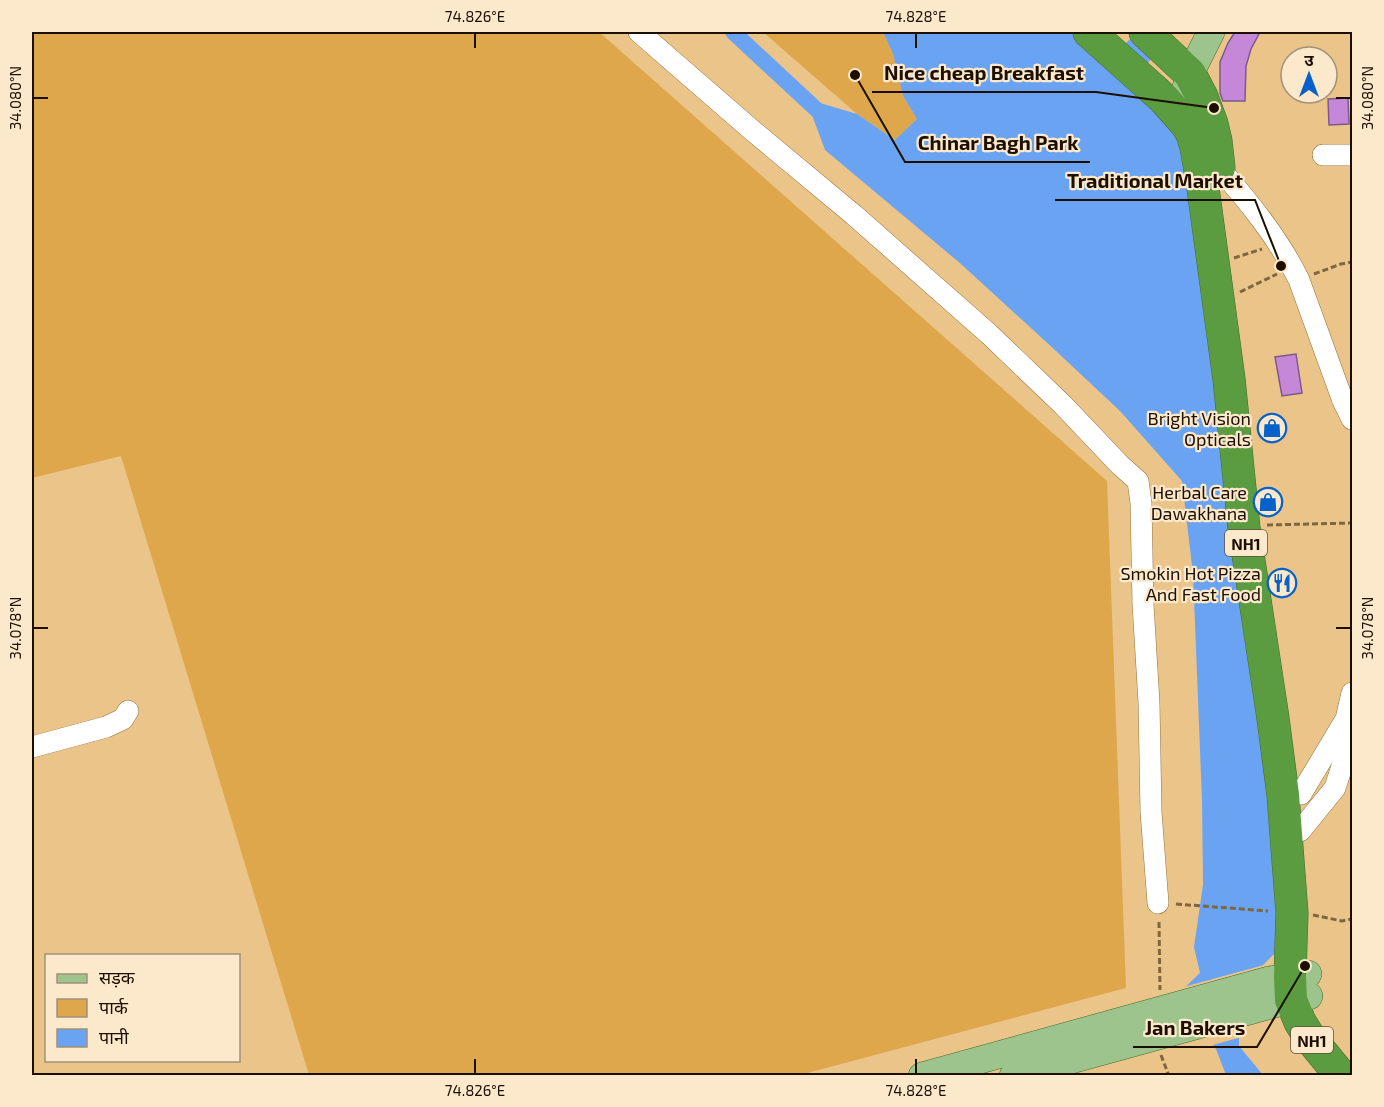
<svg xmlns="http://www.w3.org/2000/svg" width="1384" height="1107" viewBox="0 0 1384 1107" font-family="'Exo 2','Noto Sans Devanagari',sans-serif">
	<rect width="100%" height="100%" fill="#ebc489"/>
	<g fill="#dea74c">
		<path d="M32,32H599L1107,481L1126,988L800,1075H309L121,456L32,478Z"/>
		<path d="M763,32H883L893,54L903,96L917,119L895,140L857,114Z"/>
	</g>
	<path fill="#6ba3f3" d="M883,32H1072L1109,60L1137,32H1176L1167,35L1135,82L1183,141L1244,584L1282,904L1276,952L1261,967L1239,978V1046L1263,1075H1226L1216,1049L1177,995L1200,973L1194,947L1203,885L1202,800L1193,574L1182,481L1120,411L1056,351L961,264L825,150L812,115L820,103L857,114L895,140L917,119L903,96L893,54Z"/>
	<path fill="#ebc489" d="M1264,965L1265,968L1242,979V1037L1209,1046L1175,997L1174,993L1180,988Z"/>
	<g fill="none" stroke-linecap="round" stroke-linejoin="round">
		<path stroke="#6ba3f3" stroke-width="16" d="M733,32L832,124"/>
	</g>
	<g fill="#c588d9" stroke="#7e598b" stroke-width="1.5">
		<path d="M1235,32H1260L1251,49L1246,66L1245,101H1223L1220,93V62L1228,43Z"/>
		<path d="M1348,98L1349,124L1329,125L1328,99Z"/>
		<path d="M1296,354L1302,393L1282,396L1275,357Z"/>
	</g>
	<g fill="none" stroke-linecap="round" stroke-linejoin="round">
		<g stroke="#947137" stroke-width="22">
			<g id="minor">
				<path d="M639,32L753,131L854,215L989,334L1063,405L1120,465L1138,481L1141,503L1143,604L1149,703L1151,812L1158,903"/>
				<path d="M1323,155H1352"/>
				<path d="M1219,168C1249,202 1279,239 1299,280L1343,401L1352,419"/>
				<path d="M32,747L106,727L123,719L128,711"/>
				<path d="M1301,794L1346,719L1352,693"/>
				<path d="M1300,831L1335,788L1352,735"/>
			</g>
		</g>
		<g stroke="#456b2a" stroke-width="28">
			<g id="major">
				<path d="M1178,114L1190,74L1211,32"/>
				<path d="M922,1076L1269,980L1308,974"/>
				<path d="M1013,1076L1282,1002L1309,996"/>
			</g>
		</g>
		<g stroke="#456b2a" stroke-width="33">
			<g id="highway">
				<path d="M1089,32L1164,99L1187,125L1192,134L1196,147L1202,181L1229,379L1244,528L1273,718L1283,795L1292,913L1290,977L1291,1000L1300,1022L1310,1038L1341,1076"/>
				<path d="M1145,32L1190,74L1202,97L1212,124L1216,141L1219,168"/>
			</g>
		</g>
		<g stroke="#7f6642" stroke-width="3" stroke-dasharray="6 3" stroke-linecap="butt">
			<path d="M1234,258L1262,249"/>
			<path d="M1314,274L1341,264L1352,262"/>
			<path d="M1240,292L1277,274"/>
			<path d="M1267,525L1352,523"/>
			<path d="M1176,904L1268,911"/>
			<path d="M1313,915L1342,921L1352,919V918"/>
			<path d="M1159,922L1160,990"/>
			<path d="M1161,1055L1169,1076"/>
		</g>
		<use href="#minor" stroke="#fff" stroke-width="21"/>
		<use href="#major" stroke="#9dc48c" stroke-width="27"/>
		<use href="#highway" stroke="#5b9c40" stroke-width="32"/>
	</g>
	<path fill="none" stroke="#1c0f00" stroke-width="2" d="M475,33V48M916,33V48M33,98H48M1336,98H1351M33,628H48M1336,628H1351M475,1059V1074M916,1059V1074"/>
	<defs>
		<g id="shop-ring" transform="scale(1.5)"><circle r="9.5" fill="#fce8cb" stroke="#0761ca" stroke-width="1.5"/><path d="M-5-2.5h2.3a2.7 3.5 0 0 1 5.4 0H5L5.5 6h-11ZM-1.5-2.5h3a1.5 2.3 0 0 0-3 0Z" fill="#0761ca"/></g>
		<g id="restaurant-ring" transform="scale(1.5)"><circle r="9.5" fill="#fce8cb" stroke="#0761ca" stroke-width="1.5"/><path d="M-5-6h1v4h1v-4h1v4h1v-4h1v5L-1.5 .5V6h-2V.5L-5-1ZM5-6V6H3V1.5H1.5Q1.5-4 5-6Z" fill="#0761ca"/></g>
	</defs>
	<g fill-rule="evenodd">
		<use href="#shop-ring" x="1272" y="428"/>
		<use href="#shop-ring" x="1268" y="502"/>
		<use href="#restaurant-ring" x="1282" y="583"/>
	</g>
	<g text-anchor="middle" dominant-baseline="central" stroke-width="4.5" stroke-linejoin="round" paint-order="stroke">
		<g fill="#fce8cb" stroke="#5f503d" stroke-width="1.5">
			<rect x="1225" y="530" width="42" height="26" rx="4.5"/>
			<rect x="1291" y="1027" width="42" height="26" rx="4.5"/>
		</g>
		<g font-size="16" font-weight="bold" fill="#1c0f00">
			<text x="1246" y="543">NH1</text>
			<text x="1312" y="1040">NH1</text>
		</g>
		<g font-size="18" fill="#1c0f00" stroke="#fce8cb" text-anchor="end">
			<text x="1251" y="418">Bright Vision<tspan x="1251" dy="21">Opticals</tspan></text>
			<text x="1247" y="492">Herbal Care<tspan x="1247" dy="21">Dawakhana</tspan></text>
			<text x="1261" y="573">Smokin Hot Pizza<tspan x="1261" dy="21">And Fast Food</tspan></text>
		</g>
	</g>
	<path fill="none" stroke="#1c0f00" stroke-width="2" d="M1214 108L1096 92H872M855 75L905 162H1090M1281 266L1255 200H1055M1305 966L1257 1047H1133"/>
	<g fill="#1c0f00" stroke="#fce8cb" stroke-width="2">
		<circle cx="1214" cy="108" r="6"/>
		<circle cx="855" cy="75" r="6"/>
		<circle cx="1281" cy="266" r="6"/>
		<circle cx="1305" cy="966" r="6"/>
	</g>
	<g font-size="20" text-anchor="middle" font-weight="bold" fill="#1c0f00" stroke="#fce8cb" stroke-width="4.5" stroke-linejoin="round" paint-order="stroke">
		<text x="984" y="80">Nice cheap Breakfast</text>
		<text x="998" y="150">Chinar Bagh Park</text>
		<text x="1155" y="188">Traditional Market</text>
		<text x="1195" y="1035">Jan Bakers</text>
	</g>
	<rect width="1384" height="1107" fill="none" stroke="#fce8cb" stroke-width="66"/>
	<rect x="45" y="954" width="195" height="108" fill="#fce8cb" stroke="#a2917a" stroke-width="1.5"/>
	<rect x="57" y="974" width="30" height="9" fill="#9dc48c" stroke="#a2917a" stroke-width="1.5"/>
	<text x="99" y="984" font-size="18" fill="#1c0f00">सड़क</text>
	<rect x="57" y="999" width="30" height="18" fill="#dea74c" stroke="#a2917a" stroke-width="1.5"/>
	<text x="99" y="1014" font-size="18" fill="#1c0f00">पार्क</text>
	<rect x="57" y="1029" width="30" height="18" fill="#6ba3f3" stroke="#a2917a" stroke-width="1.5"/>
	<text x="99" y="1044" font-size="18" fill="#1c0f00">पानी</text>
	<g transform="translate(1309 75)"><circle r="28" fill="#fce8cb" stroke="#a2917a" stroke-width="1.5"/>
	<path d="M0-4.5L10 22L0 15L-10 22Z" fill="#0761ca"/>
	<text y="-9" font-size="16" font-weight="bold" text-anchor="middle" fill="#1c0f00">उ</text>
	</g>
	<rect x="33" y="33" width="1318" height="1041" fill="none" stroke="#1c0f00" stroke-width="2"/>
	<g font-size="15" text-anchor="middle" fill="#1c0f00">
		<text x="475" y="22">74.826°E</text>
		<text x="916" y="22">74.828°E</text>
		<text transform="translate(16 98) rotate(-90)" y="5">34.080°N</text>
		<text transform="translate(1368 98) rotate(-90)" y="5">34.080°N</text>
		<text transform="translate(16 628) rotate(-90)" y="5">34.078°N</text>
		<text transform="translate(1368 628) rotate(-90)" y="5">34.078°N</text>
		<text x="475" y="1096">74.826°E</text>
		<text x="916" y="1096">74.828°E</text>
	</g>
</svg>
